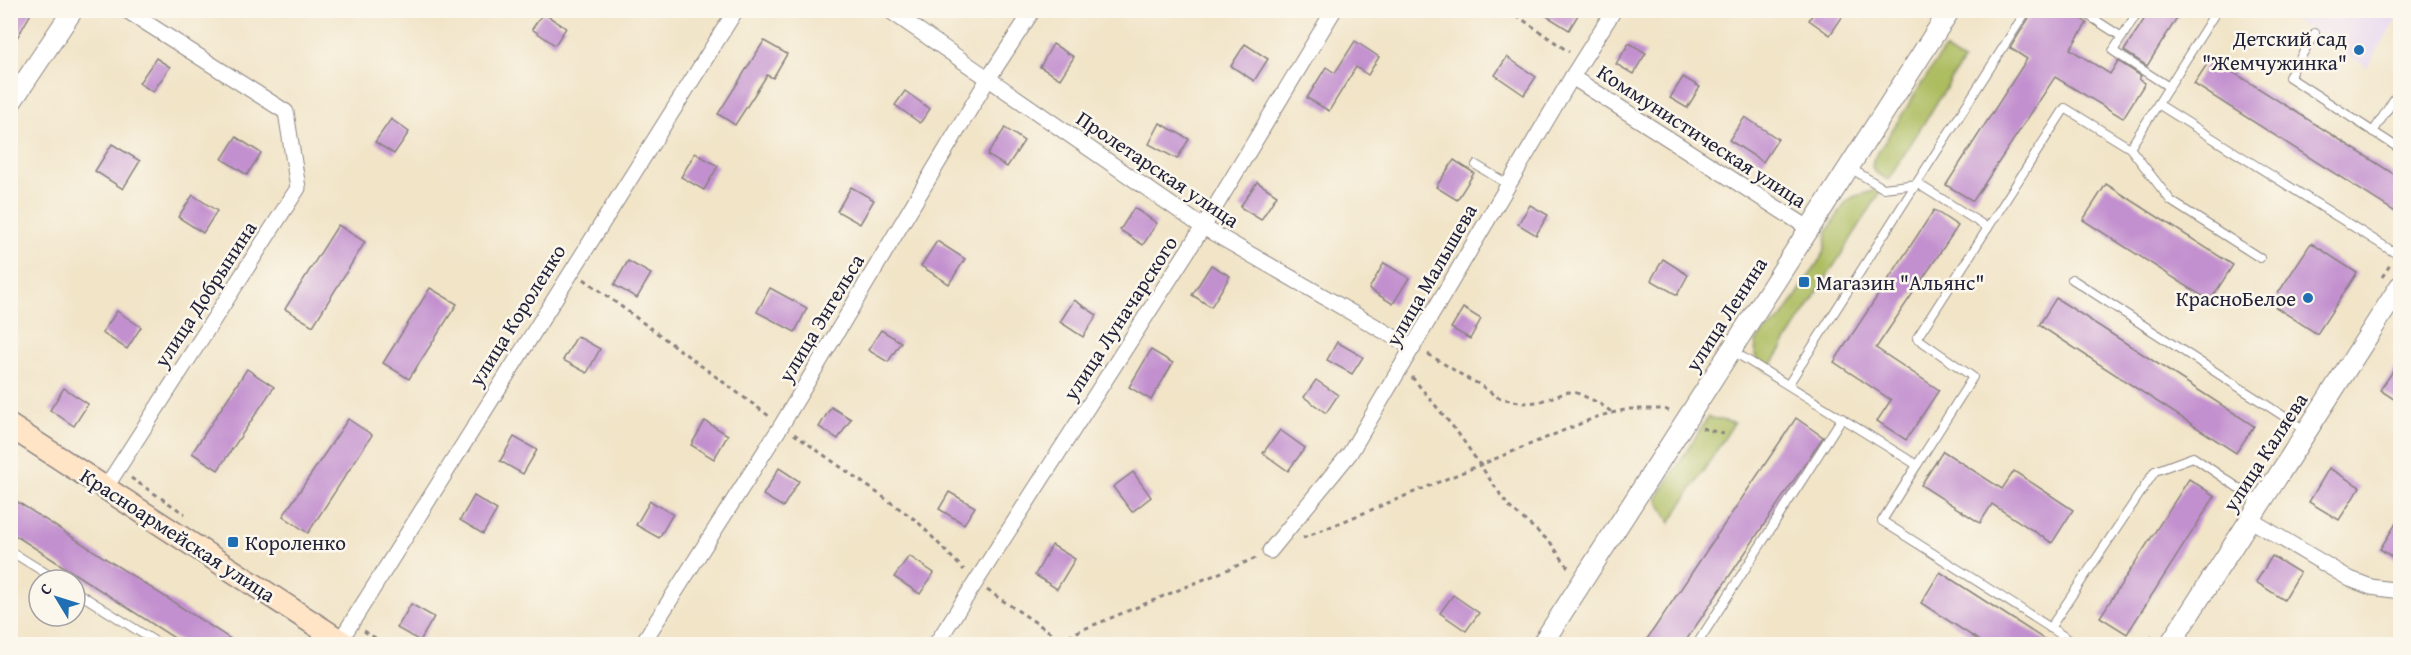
<svg xmlns="http://www.w3.org/2000/svg" width="2411" height="655" viewBox="0 0 2411 655" font-family="'Gentium Book Plus',serif">
	<rect width="100%" height="100%" fill="#fbf7ec"/>
	<filter id="ink" filterUnits="userSpaceOnUse"><feTurbulence type="fractalNoise" baseFrequency=".0167" numOctaves="2"/><feDisplacementMap in="SourceGraphic" scale="12" xChannelSelector="R" yChannelSelector="G"/><feConvolveMatrix kernelMatrix="1 2 1 2 8 2 1 2 1" color-interpolation-filters="sRGB"/></filter>
	<filter id="wash" filterUnits="userSpaceOnUse"><feTurbulence type="fractalNoise" baseFrequency=".008" numOctaves="4" result="noise"/><feDisplacementMap in="SourceGraphic" scale="24" xChannelSelector="R" yChannelSelector="G"/><feGaussianBlur stdDeviation="1.35" result="paint"/><feColorMatrix in="noise" values="0 0 0 0 0 0 0 0 0 0 0 0 0 0 0 0 0 1.4 0 .05"/><feComposite in="paint" operator="in"/></filter>
	<g filter="url(#wash)">
		<rect width="100%" height="100%" fill="#f1e4c7"/>
		<path fill="#e5d3f1" d="M2400,10V14L2367,67L2279,11Z"/>
		<g fill="#acbc5f" stroke="#676f4d" stroke-width="1.5">
			<path d="M1944,49L1963,61L1888,180L1876,173L1872,167L1873,160Z"/>
			<path d="M1883,188L1767,372L1759,364L1755,355L1756,342L1762,334L1782,318L1824,253L1828,230L1846,202L1853,197Z"/>
			<path d="M1708,417L1734,423L1670,523L1657,498Z"/>
		</g>
		<g id="blocks">
			<g fill="#c290cf">
				<path d="M10,10H33L10,50Z"/>
				<path d="M1537,10H1581L1569,30Z"/>
				<path d="M1815,10H1847L1830,35L1809,20Z"/>
				<path d="M2034,10H2068L2087,23L2070,49L2110,74L2118,61L2141,76L2139,79L2145,83L2123,118L2055,77L1973,201L1946,185L2027,59L2010,48Z"/>
				<path d="M2150,10H2182L2147,66L2124,51Z"/>
				<path d="M543,13L566,28L555,45L532,29Z"/>
				<path d="M764,41L787,54L773,78L767,75L735,125L718,114Z"/>
				<path d="M1355,41L1379,57L1368,75L1356,67L1329,111L1307,98L1326,67L1335,73Z"/>
				<path d="M1629,43L1646,53L1633,74L1616,64Z"/>
				<path d="M1053,44L1074,57L1060,79L1040,67Z"/>
				<path d="M1245,44L1268,59L1254,81L1231,66Z"/>
				<path d="M1507,57L1536,77L1524,95L1495,75Z"/>
				<path d="M156,58L170,67L153,92L139,83Z"/>
				<path d="M2211,58L2400,178V215L2194,84Z"/>
				<path d="M1683,77L1700,87L1687,108L1670,98Z"/>
				<path d="M905,91L930,109L920,123L895,105Z"/>
				<path d="M1745,117L1778,139L1763,162L1729,140Z"/>
				<path d="M391,119L409,132L394,154L375,142Z"/>
				<path d="M1160,123L1189,139L1177,159L1149,144Z"/>
				<path d="M1005,128L1024,141L1007,167L987,155Z"/>
				<path d="M236,137L261,153L247,175L222,159Z"/>
				<path d="M112,144L140,161L123,189L95,171Z"/>
				<path d="M695,153L718,166L704,190L681,177Z"/>
				<path d="M1454,160L1474,173L1457,200L1436,187Z"/>
				<path d="M1257,182L1277,195L1261,220L1240,207Z"/>
				<path d="M2106,184L2233,265L2210,301L2083,220Z"/>
				<path d="M851,187L874,200L860,224L837,211Z"/>
				<path d="M193,195L217,211L203,233L178,217Z"/>
				<path d="M1530,205L1548,215L1536,235L1518,224Z"/>
				<path d="M1134,208L1157,223L1143,245L1120,230Z"/>
				<path d="M1934,210L1958,226L1876,348L1939,390L1906,440L1877,421L1891,400L1834,362Z"/>
				<path d="M338,225L365,242L313,326L285,309Z"/>
				<path d="M937,241L965,259L949,284L921,266Z"/>
				<path d="M2311,243L2357,273L2317,334L2271,304Z"/>
				<path d="M1663,259L1688,275L1677,295L1651,280Z"/>
				<path d="M628,261L651,274L637,298L614,285Z"/>
				<path d="M1384,263L1409,278L1393,304L1369,289Z"/>
				<path d="M1211,265L1230,276L1211,307L1192,295Z"/>
				<path d="M430,288L457,304L409,379L383,363Z"/>
				<path d="M770,288L807,308L795,332L757,312Z"/>
				<path d="M2056,298L2254,426L2236,453L2039,325Z"/>
				<path d="M1074,300L1097,315L1083,337L1060,322Z"/>
				<path d="M1463,308L1481,319L1470,339L1451,328Z"/>
				<path d="M117,311L141,327L127,349L102,333Z"/>
				<path d="M881,330L901,342L888,362L868,350Z"/>
				<path d="M577,336L600,349L587,373L563,360Z"/>
				<path d="M1337,342L1363,357L1352,374L1327,360Z"/>
				<path d="M1151,350L1173,363L1151,400L1129,387Z"/>
				<path d="M2400,361V403L2380,390Z"/>
				<path d="M247,369L274,387L218,470L192,453Z"/>
				<path d="M1316,380L1338,395L1326,413L1304,397Z"/>
				<path d="M64,388L88,404L74,426L50,410Z"/>
				<path d="M831,407L851,419L838,439L819,427Z"/>
				<path d="M1796,418L1823,437L1683,645H1643Z"/>
				<path d="M348,419L372,435L308,533L283,516Z"/>
				<path d="M705,421L728,435L714,459L691,445Z"/>
				<path d="M1280,430L1305,448L1288,471L1263,453Z"/>
				<path d="M514,437L537,450L523,474L500,461Z"/>
				<path d="M1943,451L2002,489L2014,471L2073,510L2052,543L1992,504L1980,523L1921,485Z"/>
				<path d="M779,468L799,481L783,507L763,495Z"/>
				<path d="M2329,468L2360,487L2339,520L2309,502Z"/>
				<path d="M1133,472L1151,497L1132,512L1113,487Z"/>
				<path d="M2189,479L2215,496L2127,634L2100,617Z"/>
				<path d="M949,492L975,507L964,524L939,509Z"/>
				<path d="M474,496L497,510L483,534L460,520Z"/>
				<path d="M10,497L240,645H185L10,532Z"/>
				<path d="M650,501L673,514L659,538L636,525Z"/>
				<path d="M2400,517V562L2380,549Z"/>
				<path d="M1052,545L1075,559L1057,589L1035,575Z"/>
				<path d="M909,556L934,573L920,594L894,577Z"/>
				<path d="M2272,556L2300,573L2284,600L2256,582Z"/>
				<path d="M1940,572L2053,645H1986L1921,603Z"/>
				<path d="M1453,595L1479,613L1466,631L1440,613Z"/>
				<path d="M411,604L434,617L420,641L397,628Z"/>
			</g>
		</g>
	</g>
	<g filter="url(#ink)">
		<use href="#blocks" fill-opacity="0" stroke="#8a8381" stroke-width="1.5"/>
		<g fill="none" stroke-linecap="round" stroke-linejoin="round">
			<g stroke="#8a8381" stroke-width="10">
				<g id="service">
					<path d="M2080,10L2122,37"/>
					<path d="M2139,10L2113,51L2169,87"/>
					<path d="M2217,10L2158,104L2400,256"/>
					<path d="M2315,33L2289,77L2400,149"/>
					<path d="M2373,132L2400,90"/>
					<path d="M2130,148L2171,201L2260,258"/>
					<path d="M1476,165L1509,185"/>
					<path d="M1850,168L1883,188L1918,184L1988,228"/>
					<path d="M2072,279L2305,430"/>
					<path d="M1731,350L1917,465L1973,377L1917,338L2065,108L2130,148L2158,104"/>
					<path d="M1788,385L2027,10"/>
					<path d="M1917,465L1882,521L2076,644"/>
					<path d="M10,551L57,580"/>
					<path d="M75,591L159,644"/>
					<path d="M2050,628L2155,471L2193,457L2259,502"/>
					<path d="M1697,644L1842,418"/>
				</g>
			</g>
			<g stroke="#8a8381" stroke-width="17">
				<g id="minor">
					<path d="M889,10L1203,227L1413,348"/>
					<path d="M1572,77L1810,229"/>
					<path d="M106,487L298,188L286,112L126,10"/>
					<path d="M2249,519L2350,579L2371,587L2400,591"/>
					<path d="M1270,551L1350,453L1572,77L1614,10"/>
					<path d="M340,641L736,10"/>
					<path d="M642,644L781,426L988,79L1033,10"/>
					<path d="M936,644L1203,227L1334,10"/>
				</g>
			</g>
			<g stroke="#8a8381" stroke-width="22">
				<g id="tertiary">
					<path d="M10,104L73,10"/>
					<path d="M1542,644L1950,10"/>
					<path d="M2170,644L2400,286"/>
				</g>
			</g>
			<g stroke="#8a8381" stroke-width="25">
				<path id="secondary" d="M10,426L345,644"/>
			</g>
			<g stroke="#8a8381" stroke-width="3" stroke-dasharray="4.5 4.5" stroke-linecap="butt">
				<path d="M1509,10L1569,52"/>
				<path d="M2382,277L2390,265"/>
				<path d="M584,279L769,416"/>
				<path d="M1428,354L1470,380L1479,384L1497,397L1523,403L1538,402L1568,392L1577,393L1599,403L1613,413"/>
				<path d="M1412,377L1458,433L1509,507L1550,542L1568,567"/>
				<path d="M1702,428L1727,435"/>
				<path d="M794,434L917,521L964,570"/>
				<path d="M131,478L185,514"/>
				<path d="M1303,538L1599,416L1629,409H1665L1669,411"/>
				<path d="M987,590L1068,644"/>
				<path d="M364,631L385,644"/>
				<path d="M1060,639L1258,557"/>
				<path d="M2147,644L2152,636"/>
			</g>
			<use href="#service" stroke="#fff" stroke-width="8"/>
			<use href="#minor" stroke="#fff" stroke-width="15"/>
			<use href="#tertiary" stroke="#fff" stroke-width="20"/>
			<use href="#secondary" stroke="#ffe4c6" stroke-width="22"/>
		</g>
	</g>
	<g fill="#1f6fb2" stroke="#fbf7ec" stroke-width="2">
		<circle cx="2359" cy="50" r="6"/>
		<rect x="1798" y="276" width="12" height="12" rx="3"/>
		<circle cx="2308" cy="298" r="6"/>
		<rect x="227" y="536" width="12" height="12" rx="3"/>
	</g>
	<g text-anchor="middle" dominant-baseline="central" stroke-width="5" stroke-linejoin="round" paint-order="stroke">
		<g font-size="21" fill="#22223b" stroke="#fbf7ec" text-anchor="end">
			<text x="2347" y="38">Детский сад<tspan x="2347" dy="24">"Жемчужинка"</tspan></text>
			<text x="1816" y="282" text-anchor="start">Магазин "Альянс"</text>
			<text x="2296" y="298">КрасноБелое</text>
			<text x="245" y="542" text-anchor="start">Короленко</text>
		</g>
		<g font-size="21" fill="#22223b" stroke="#fbf7ec">
			<text transform="translate(1702 136) rotate(33)">Коммунистическая улица</text>
			<text transform="translate(1158 169) rotate(34)">Пролетарская улица</text>
			<text transform="translate(1431 275) rotate(-60)">улица Малышева</text>
			<text transform="translate(205 294) rotate(-57)">улица Добрынина</text>
			<text transform="translate(1726 314) rotate(-57)">улица Ленина</text>
			<text transform="translate(517 315) rotate(-58)">улица Короленко</text>
			<text transform="translate(821 318) rotate(-59)">улица Энгельса</text>
			<text transform="translate(1120 318) rotate(-57)">улица Луначарского</text>
			<text transform="translate(2265 452) rotate(-57)">улица Каляева</text>
			<text transform="translate(178 535) rotate(33)">Красноармейская улица</text>
		</g>
	</g>
	<rect width="2411" height="655" fill="none" stroke="#fbf7ec" stroke-width="36"/>
	<g transform="translate(57 598) rotate(308)"><circle r="28" fill="#fbf7ec" stroke="#a4a2a5" stroke-width="1.5"/>
	<path d="M0-4.5L10 22L0 15L-10 22Z" fill="#1f6fb2"/>
	<text y="-9" font-size="16" font-weight="bold" text-anchor="middle" fill="#22223b">С</text>
	</g>
</svg>
